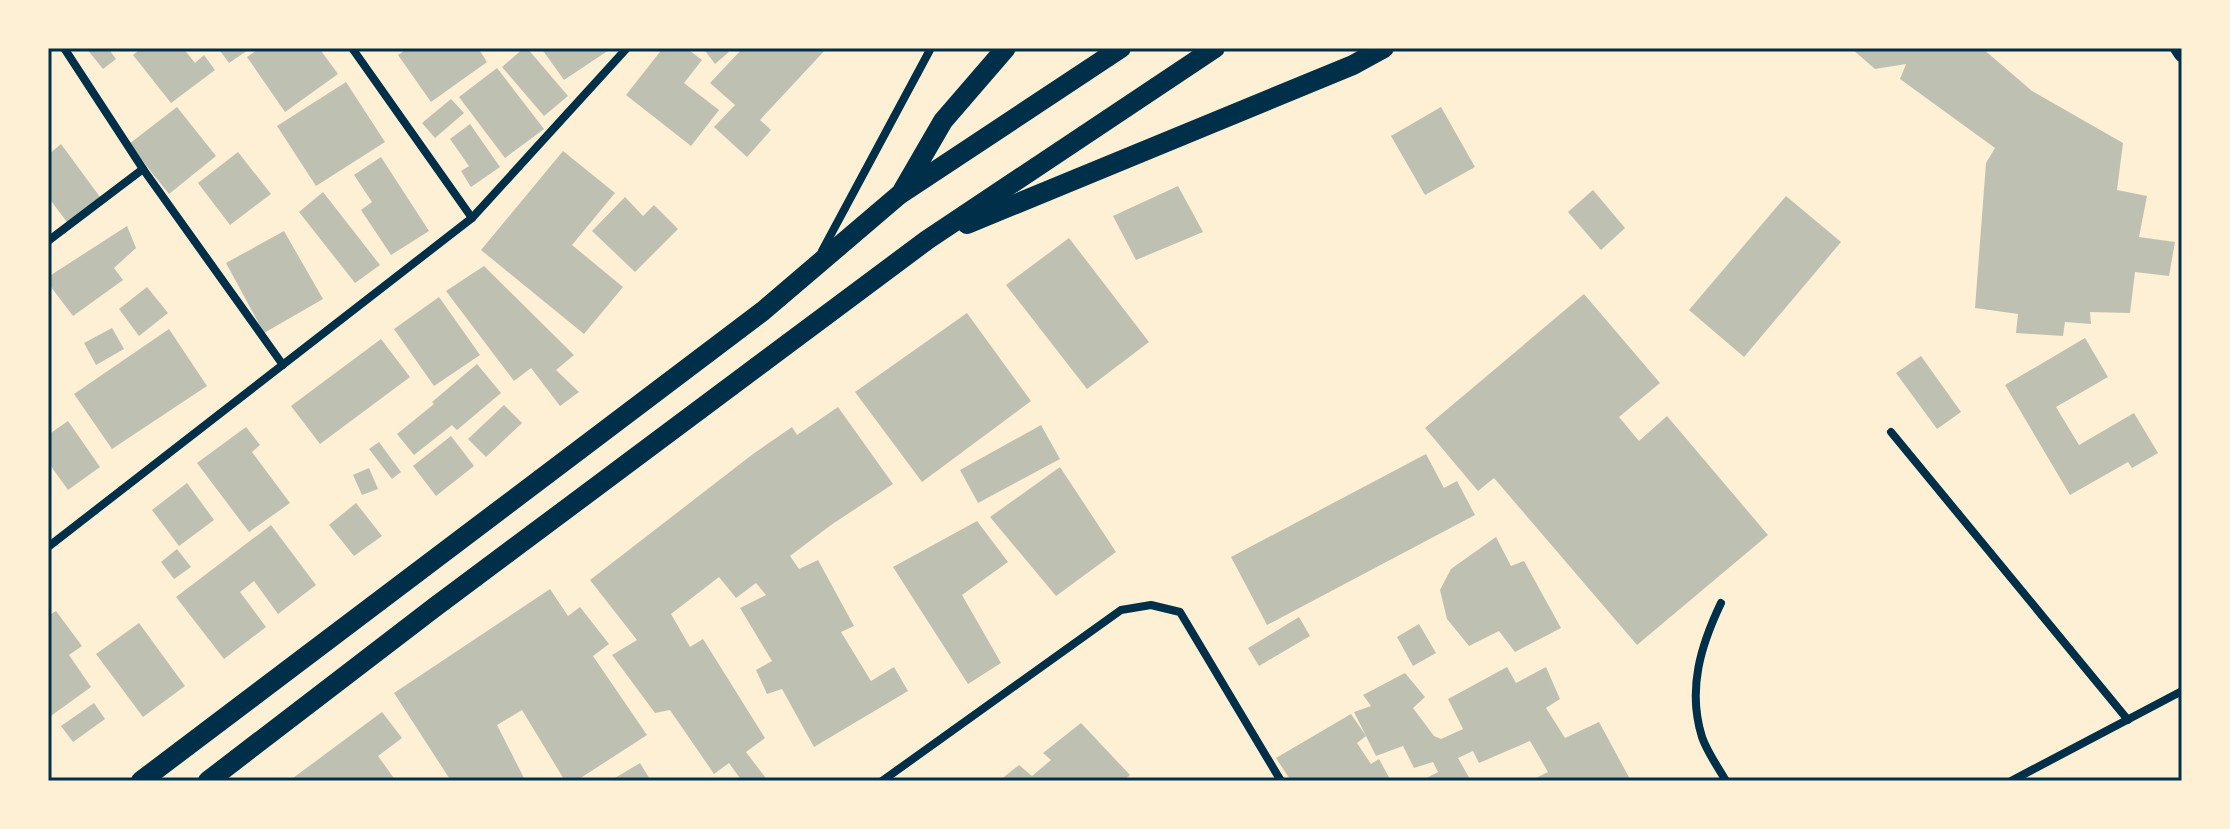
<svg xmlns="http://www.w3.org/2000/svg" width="2230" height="829" viewBox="0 0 2230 829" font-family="Commissioner,sans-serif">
	<rect width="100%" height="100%" fill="#fdf0d5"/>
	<g fill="#bec0b2">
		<path d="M86,48H108L116,59L103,69Z"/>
		<path d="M142,48H183L195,63L204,55L215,70L171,103L133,55Z"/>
		<path d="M218,48H251L229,63Z"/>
		<path d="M260,48H319L338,74L285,112L247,57Z"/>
		<path d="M408,48H478L487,62L431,102L398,55Z"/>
		<path d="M524,48H527L568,96L544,116L502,67Z"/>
		<path d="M541,48H607L609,50L564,80Z"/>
		<path d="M663,48H686L702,60L684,83L719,110L691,146L626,95Z"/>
		<path d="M703,48H725L729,52L715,64Z"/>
		<path d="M743,48H827L760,120L771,130L747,157L714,127L735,105L710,83Z"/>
		<path d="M1851,48H1982L2032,91L2123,143L2117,190L2147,196L2139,237L2175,242L2169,276L2135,272L2130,313L2090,312L2091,324L2065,322L2063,336L2016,333L2018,314L1975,308L1986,163L1995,148L1900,79L1906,64L1875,69Z"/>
		<path d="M497,68L544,129L505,158L459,97Z"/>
		<path d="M346,82L385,142L316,186L277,126Z"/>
		<path d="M451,99L464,113L435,138L422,123Z"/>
		<path d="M177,107L216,156L169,194L129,144Z"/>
		<path d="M1441,107L1475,167L1425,195L1391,136Z"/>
		<path d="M470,124L500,167L471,187L461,171L469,166L450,139Z"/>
		<path d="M61,144L100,197L67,222L48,197V155Z"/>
		<path d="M563,151L615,193L572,245L623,287L584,334L481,250Z"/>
		<path d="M238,152L271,194L230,225L198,183Z"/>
		<path d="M381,157L429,231L391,255L361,210L372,202L354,175Z"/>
		<path d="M1178,186L1203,232L1136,260L1113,216Z"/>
		<path d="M1593,190L1625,228L1601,250L1568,212Z"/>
		<path d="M323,192L380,265L355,283L299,212Z"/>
		<path d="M1786,196L1841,242L1744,357L1689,310Z"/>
		<path d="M625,197L643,216L654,205L678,229L635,272L592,231Z"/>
		<path d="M127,226L136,248L114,268L123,280L73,316L48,283V277Z"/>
		<path d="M284,231L323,299L264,333L226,263Z"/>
		<path d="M1069,238L1149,342L1087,389L1006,285Z"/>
		<path d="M484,266L574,355L556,370L579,392L560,406L531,368L514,381L446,291Z"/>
		<path d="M147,287L168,313L139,336L119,309Z"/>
		<path d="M1584,294L1660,383L1619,417L1639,441L1667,416L1768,535L1637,645L1494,478L1478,491L1425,428Z"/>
		<path d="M439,297L480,355L434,386L394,329Z"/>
		<path d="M967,313L1031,401L922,482L855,392Z"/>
		<path d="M112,328L124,349L96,365L84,343Z"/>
		<path d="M169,329L207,386L112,449L74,394Z"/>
		<path d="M2085,338L2108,377L2056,407L2079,445L2134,413L2158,453L2132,468L2128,462L2070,495L2005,385Z"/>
		<path d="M381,339L410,377L320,444L291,406Z"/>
		<path d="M1921,356L1961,412L1937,429L1896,373Z"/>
		<path d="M477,364L501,393L457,430L452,425L414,455L397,434L434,404L432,402Z"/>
		<path d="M504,405L522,423L486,457L468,439Z"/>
		<path d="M838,407L893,484L831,525L790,556L799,569L818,560L854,626L841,632L871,681L894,667L908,691L814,747L782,689L767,694L756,670L772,661L740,608L766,595L756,583L736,598L719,577L671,614L690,647L703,639L765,738L746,752L768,781H742L729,763L714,774L670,710L655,713L612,655L637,640L590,580L753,454L792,427L797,435Z"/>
		<path d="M68,421L100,467L68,490L48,462V435Z"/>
		<path d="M1041,425L1060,459L978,503L960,470Z"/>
		<path d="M246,427L260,445L252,452L290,503L249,532L197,463Z"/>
		<path d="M451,436L474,466L436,496L413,466Z"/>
		<path d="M379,442L401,472L392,479L369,449Z"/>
		<path d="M1426,454L1444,488L1457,481L1475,515L1267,625L1231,557Z"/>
		<path d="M1060,467L1116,552L1056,596L990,517Z"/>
		<path d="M369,468L378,489L362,495L353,475Z"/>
		<path d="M187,483L214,520L179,546L152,510Z"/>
		<path d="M356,503L382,536L354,556L329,525Z"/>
		<path d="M977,521L1008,562L962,595L1001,663L968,684L893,567Z"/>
		<path d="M271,525L316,585L278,614L254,581L240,592L266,627L224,659L176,597Z"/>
		<path d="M1496,537L1511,566L1524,561L1561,628L1515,652L1499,631L1469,646L1447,619L1440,590L1451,569Z"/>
		<path d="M177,549L191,567L174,579L161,562Z"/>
		<path d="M550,589L568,616L580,607L609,644L593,656L647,735L576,781H565L522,710L497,725L525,780L451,781L394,693Z"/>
		<path d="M56,611L82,646L69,655L91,687L48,718V616Z"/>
		<path d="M1299,617L1310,636L1259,666L1248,648Z"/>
		<path d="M139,623L185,686L143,717L96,654Z"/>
		<path d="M1419,624L1436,653L1413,666L1397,637Z"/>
		<path d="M1507,667L1516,683L1546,667L1560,699L1546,708L1565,738L1599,722L1631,781H1530L1548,772L1530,741L1479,763L1473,751L1458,758L1471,781H1421L1438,772L1433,762L1414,768L1403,746L1376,756L1354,712L1371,706L1363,695L1405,673L1425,697L1413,708L1434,736L1441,739L1463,729L1448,699Z"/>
		<path d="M94,703L105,719L73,742L61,726Z"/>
		<path d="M382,712L402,738L378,756L396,781H289Z"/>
		<path d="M1351,714L1366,736L1357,743L1371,764L1379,759L1391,781H1291L1276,758Z"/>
		<path d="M1081,723L1130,775L1123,781H999L1019,765L1032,776L1051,760L1043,753Z"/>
		<path d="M640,763L651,781H610Z"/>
	</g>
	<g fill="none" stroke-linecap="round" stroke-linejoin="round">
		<g stroke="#003049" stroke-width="8">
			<path d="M64,48L143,169L283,365"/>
			<path d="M352,48L472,218"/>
			<path d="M48,241L143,169"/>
			<path d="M822,251L931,48"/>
			<path d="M1891,432L2128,720"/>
			<path d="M48,547L472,218L627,48"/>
			<path d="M1721,603C1701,645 1687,689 1702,737C1707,752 1718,767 1726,781"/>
			<path d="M882,781L1121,610L1151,605L1180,612L1281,781"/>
			<path d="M2011,781L2182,691"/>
		</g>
		<path stroke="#003049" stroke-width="16" d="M2178,48L2182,54"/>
		<g stroke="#003049" stroke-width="20">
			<path d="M903,190L943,121L1006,48"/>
			<path d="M967,224L1353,65L1384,48"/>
			<path d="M141,781L763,311L899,195L1121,48"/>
			<path d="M208,781L435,607L927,240L1215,48"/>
		</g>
	</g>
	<rect width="2230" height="829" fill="none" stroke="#fdf0d5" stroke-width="100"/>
	<rect x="50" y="50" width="2130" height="729" fill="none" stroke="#003049" stroke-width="3"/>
</svg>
